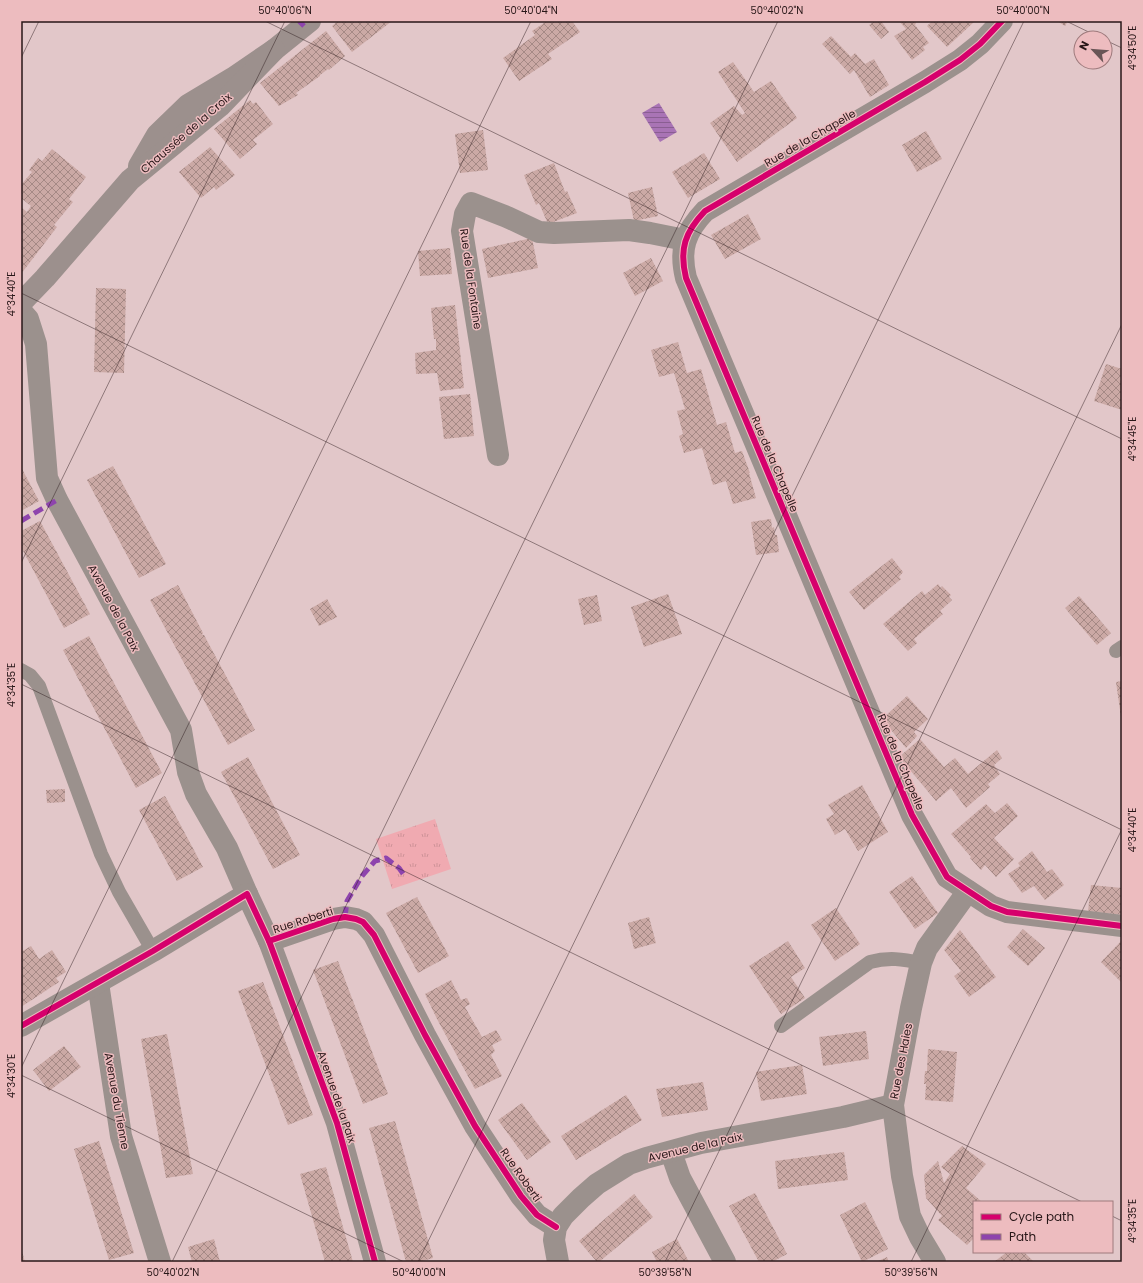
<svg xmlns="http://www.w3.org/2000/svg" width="1143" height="1283" viewBox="0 0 1143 1283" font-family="Poppins,sans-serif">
	<defs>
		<pattern id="park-tufts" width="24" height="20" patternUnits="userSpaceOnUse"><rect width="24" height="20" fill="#f0aab1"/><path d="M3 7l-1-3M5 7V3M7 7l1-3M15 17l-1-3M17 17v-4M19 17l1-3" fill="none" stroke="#ce9298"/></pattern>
		<pattern id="water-rules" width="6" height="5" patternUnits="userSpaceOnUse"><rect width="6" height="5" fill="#a974b5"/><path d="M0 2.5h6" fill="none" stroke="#8a5e92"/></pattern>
		<pattern id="building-cross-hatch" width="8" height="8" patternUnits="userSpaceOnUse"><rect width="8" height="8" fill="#cba9a5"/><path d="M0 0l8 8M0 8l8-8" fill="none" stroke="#a58985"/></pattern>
	</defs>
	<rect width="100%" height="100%" fill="#e2c7c9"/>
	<path fill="url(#park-tufts)" d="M435,819L451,869L392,889L376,839Z"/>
	<path fill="url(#water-rules)" d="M659,103L677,132L660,142L642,113Z"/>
	<g fill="url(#building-cross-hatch)">
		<path d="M338,21H392L352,52L332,26Z"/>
		<path d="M547,21H572L580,32L548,54L552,59L519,81L503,58L535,35L532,31Z"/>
		<path d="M875,21H881L889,32L881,39L869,25Z"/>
		<path d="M899,21H915L916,23L915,25L929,43L923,47L925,50L912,60L894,36L906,29Z"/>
		<path d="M932,21H973L974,22L947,47L927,26Z"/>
		<path d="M1057,21H1068L1065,26Z"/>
		<path d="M326,31L345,56L329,70L328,69L320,75V76L296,93L298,95L279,106L260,83Z"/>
		<path d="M831,36L851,57L855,53L865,64L874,59L889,85L870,97L854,70L850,74L822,44Z"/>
		<path d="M733,62L754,92L771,81L797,118L737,162L710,123L734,106L742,115L745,113L718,72Z"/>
		<path d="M250,100L253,104L256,102L273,124L253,140L257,144L240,159L214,129Z"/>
		<path d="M483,130L488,170L460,173L455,134Z"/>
		<path d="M926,131L942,159L917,172L902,145Z"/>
		<path d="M210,147L235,175L216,190L214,187L201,198L179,172Z"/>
		<path d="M52,149L86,177L69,199L73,202L54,225L57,227L21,274V207L27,212L31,206L21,198V185L32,172L29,170L38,158L42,161Z"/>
		<path d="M704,153L720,179L688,198L672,172Z"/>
		<path d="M554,163L565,192L567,191L577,213L548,224L539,203L536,205L524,175Z"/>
		<path d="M652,187L658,216L634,221L628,193Z"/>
		<path d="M748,214L761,239L725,259L711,235Z"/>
		<path d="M532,238L538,268L488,278L482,249Z"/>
		<path d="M450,248L452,274L420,276L418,251Z"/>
		<path d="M651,258L663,281L635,296L623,273Z"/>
		<path d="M96,288L126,289L124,373L94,372Z"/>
		<path d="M455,305L464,388L440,391L437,373L416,374L415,353L436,350V339H434L431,308Z"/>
		<path d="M678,342L687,373L701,369L717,425L726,422L735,453L742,451L750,473H749L756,498L733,504L726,481L713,485L702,448L684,453L679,436L683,434L677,411L685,409L674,373L659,377L651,350Z"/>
		<path d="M1106,364L1122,369L1120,380L1122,381V410L1094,401Z"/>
		<path d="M470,394L474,436L444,439L439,397Z"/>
		<path d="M113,466L166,564L139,578L87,480Z"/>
		<path d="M21,467L39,501L21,511Z"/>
		<path d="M771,519L772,528L774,527L775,535H777L779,552L756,555L751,522Z"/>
		<path d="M40,521L90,614L64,628L21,547V531Z"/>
		<path d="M892,558L903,572L899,577L901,579L864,610L849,592Z"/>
		<path d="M938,584L941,588L942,586L951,595L949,597L952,600L940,611L943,614L914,639L917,643L908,651L883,624L922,591L925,595Z"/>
		<path d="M178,585L203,633L202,635H204L255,730L228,745L150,600Z"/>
		<path d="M668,594L682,634L644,647L631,607Z"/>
		<path d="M597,595L602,621L584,625L578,599Z"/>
		<path d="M1079,596L1111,633L1097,645L1065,608Z"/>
		<path d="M327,599L337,617L319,626L310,609Z"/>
		<path d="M89,636L162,773L136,788L63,650Z"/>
		<path d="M1122,681V717H1121L1116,682Z"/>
		<path d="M907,696L928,719L914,732L917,736L906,748L882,719Z"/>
		<path d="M920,739L944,767L955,758L968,774L997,750L1002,758L994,765L1000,774L988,784L990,787L966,808L951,788L936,801L899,757Z"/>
		<path d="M248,757L300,855L273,869L221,772Z"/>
		<path d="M862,785L888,832L858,851L845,829L835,835L826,819L834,814L828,805Z"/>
		<path d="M65,789V802L47,803L46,790Z"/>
		<path d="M165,796L203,867L177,881L139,810Z"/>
		<path d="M1007,803L1018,816L994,838L1014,859L996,877L985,865L981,870L970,858L971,857L951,834L986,804L995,813Z"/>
		<path d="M1032,851L1047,872L1052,869L1064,885L1045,900L1034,886L1022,893L1008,874L1020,866L1018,863Z"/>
		<path d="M912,876L938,913L915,929L889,892Z"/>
		<path d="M1091,885L1122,888V915L1088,911Z"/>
		<path d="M417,897L449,956L418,973L386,913Z"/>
		<path d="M836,908L860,944L835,961L811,925Z"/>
		<path d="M649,917L656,943L634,949L628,923Z"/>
		<path d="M1023,929L1045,948L1028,966L1007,947Z"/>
		<path d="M960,930L996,977L969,997L954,976L961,971L944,950Z"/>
		<path d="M1122,940V980L1121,982L1101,962Z"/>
		<path d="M788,941L805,968L791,977L805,998L781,1014L749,966Z"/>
		<path d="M31,946L39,959L52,950L66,972L56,978L59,982L21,1007V952Z"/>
		<path d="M338,961L388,1094L363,1104L313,970Z"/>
		<path d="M451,980L461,1000L467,998L470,1004L465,1007L482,1037L496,1030L502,1040L492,1045L495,1051L491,1055L502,1076L475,1089L437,1019L425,994Z"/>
		<path d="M263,982L313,1115L288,1125L238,991Z"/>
		<path d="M866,1031L869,1059L823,1066L819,1037Z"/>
		<path d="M167,1034L193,1174L166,1178L141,1039Z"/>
		<path d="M64,1046L81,1067L49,1091L33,1070Z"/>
		<path d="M928,1049L957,1052L953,1102L925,1100L926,1084H924L925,1071H927Z"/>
		<path d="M802,1065L807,1094L761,1101L756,1072Z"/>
		<path d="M703,1082L708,1110L662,1117L656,1089Z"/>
		<path d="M626,1095L642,1120L576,1160L561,1136Z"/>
		<path d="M522,1103L551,1142L527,1160L498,1120Z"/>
		<path d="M395,1121L433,1258L419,1262H406L369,1128Z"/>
		<path d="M99,1141L134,1253L109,1260L74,1149Z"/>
		<path d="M962,1146L986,1164L966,1188L982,1202H974V1238L967,1245L938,1220L942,1216L926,1198L924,1175L938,1161L944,1183L950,1174L941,1167Z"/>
		<path d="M844,1152L848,1180L778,1189L775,1161Z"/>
		<path d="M326,1167L339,1213L353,1262H325L300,1174Z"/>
		<path d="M755,1193L787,1254L772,1262H759L729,1206Z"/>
		<path d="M634,1194L653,1217L599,1262H597L579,1241Z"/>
		<path d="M865,1202L888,1249L862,1262L840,1215Z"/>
		<path d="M214,1239L220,1262H192L188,1247Z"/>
		<path d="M677,1239L689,1262H657L652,1252Z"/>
		<path d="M21,1248L25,1262H21Z"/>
		<path d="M1007,1252H1024L1034,1262H994Z"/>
		<path d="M887,1257L889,1262H876Z"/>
	</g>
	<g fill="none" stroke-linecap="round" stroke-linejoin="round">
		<g stroke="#9b918d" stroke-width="14">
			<path d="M1116,651L1122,647"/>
			<path d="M21,670L30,675L39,686L101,854L119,892L153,951"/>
			<path d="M781,1026L870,962C888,957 903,959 921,963"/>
		</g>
		<g stroke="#9b918d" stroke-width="22">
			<path d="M1002,21L980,44L960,60L925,82L705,211C685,232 679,249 686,278L912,815L947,877L991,906L1007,912L1122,926"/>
			<path d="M21,311L28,319L36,344L47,478L57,500L181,730L188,772L196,794L227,848L247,894"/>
			<path d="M498,455L462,231L465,214L471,203L507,217L539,232L554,233L629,230L650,233L685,240"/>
			<path d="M269,941L333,919L345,917L356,919L363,922L374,935L425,1035L475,1126L521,1196L537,1215L556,1227"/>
			<path d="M98,983L121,1136L160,1262"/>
			<path d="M21,1026L153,951L247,894L269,941L337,1123L375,1262"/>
			<path d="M671,1152L680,1178L725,1262"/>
			<path d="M558,1262L554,1240L556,1227L563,1216L581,1198L597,1184L629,1164L646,1158L701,1143L843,1117L893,1105"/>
			<path d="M935,1262L920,1237L910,1216L902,1176L893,1105L911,1008L921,963L927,948L968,891"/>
		</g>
		<g stroke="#9c908d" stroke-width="22">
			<path d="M139,166L157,135L188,105L233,78L274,50L310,21"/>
			<path d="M21,303L45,278L130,180L220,106L274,50"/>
		</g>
		<g stroke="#8e44ad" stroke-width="5" stroke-dasharray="10 5" stroke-linecap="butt">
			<path d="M299,21L304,26"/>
			<path d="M21,521L57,500"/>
			<path d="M345,917L347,901L362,876L375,861L386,858L399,868L404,875"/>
		</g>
		<g stroke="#edbcbf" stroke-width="8">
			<g id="cycleway">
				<path d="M1002,21L980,44L960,60L925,82L705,211C685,232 679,249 686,278L912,815L947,877L991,906L1007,912L1122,926"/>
				<path d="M269,941L333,919L345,917L356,919L363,922L374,935L425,1035L475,1126L521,1196L537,1215L556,1227"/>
				<path d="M21,1026L153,951L247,894L269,941L337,1123L375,1262"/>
			</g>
		</g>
		<use href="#cycleway" stroke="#d6006c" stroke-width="6"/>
	</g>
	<path fill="none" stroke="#281718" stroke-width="1" stroke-opacity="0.45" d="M265,21L1122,439M1066,21L1101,38M1105,40L1122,48M21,58L39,21M21,293L1122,830M21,563L285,21M21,684L1082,1202M21,1068L531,21M21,1075L404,1262M1112,1216L1122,1221M172,1262L778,21M418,1262L1024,21M665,1262L1122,324M911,1262L1122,829"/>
	<g text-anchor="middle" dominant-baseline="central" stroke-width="3" stroke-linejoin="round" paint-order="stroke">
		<g font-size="11" fill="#281718" stroke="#edbcbf">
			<text transform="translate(186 133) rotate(-41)">Chaussée de la Croix</text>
			<text transform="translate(810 138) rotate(-30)">Rue de la Chapelle</text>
			<text transform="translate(471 279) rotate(82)">Rue de la Fontaine</text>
			<text transform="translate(775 464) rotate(67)">Rue de la Chapelle</text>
			<text transform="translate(114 608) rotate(62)">Avenue de la Paix</text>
			<text transform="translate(901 762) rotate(67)">Rue de la Chapelle</text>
			<text transform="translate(303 920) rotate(-18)">Rue Roberti</text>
			<text transform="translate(901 1061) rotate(-79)">Rue des Haies</text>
			<text transform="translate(337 1097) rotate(71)">Avenue de la Paix</text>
			<text transform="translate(117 1101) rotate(80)">Avenue du Tienne</text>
			<text transform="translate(695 1147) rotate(-13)">Avenue de la Paix</text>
			<text transform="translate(521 1175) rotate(55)">Rue Roberti</text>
		</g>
	</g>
	<rect width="1143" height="1283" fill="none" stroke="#edbcbf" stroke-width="44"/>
	<rect x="973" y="1201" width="140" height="52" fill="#edbcbf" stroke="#9e7a7c"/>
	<rect x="981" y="1214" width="20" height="6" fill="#d6006c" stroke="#9e7a7c"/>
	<text x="1009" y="1221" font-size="12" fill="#281718">Cycle path</text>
	<rect x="981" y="1234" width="20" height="6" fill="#8e44ad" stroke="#9e7a7c"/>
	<text x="1009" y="1241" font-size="12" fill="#281718">Path</text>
	<g transform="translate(1093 50) rotate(296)"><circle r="19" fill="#edbcbf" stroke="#9e7a7c"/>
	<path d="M0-3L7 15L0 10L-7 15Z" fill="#695556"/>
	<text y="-6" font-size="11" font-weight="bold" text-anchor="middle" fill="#281718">N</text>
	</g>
	<rect x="22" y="22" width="1099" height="1239" fill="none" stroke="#281718" stroke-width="1.5"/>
	<g font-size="10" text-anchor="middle" fill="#281718">
		<text x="285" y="14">50°40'06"N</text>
		<text x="531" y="14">50°40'04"N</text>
		<text x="777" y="14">50°40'02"N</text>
		<text x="1023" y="14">50°40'00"N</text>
		<text transform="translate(1132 48) rotate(-90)" y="4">4°34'50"E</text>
		<text transform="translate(11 294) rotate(-90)" y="4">4°34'40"E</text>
		<text transform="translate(1132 439) rotate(-90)" y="4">4°34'45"E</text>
		<text transform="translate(11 685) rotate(-90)" y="4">4°34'35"E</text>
		<text transform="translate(1132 830) rotate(-90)" y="4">4°34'40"E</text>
		<text transform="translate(11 1076) rotate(-90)" y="4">4°34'30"E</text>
		<text transform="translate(1132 1221) rotate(-90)" y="4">4°34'35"E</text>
		<text x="173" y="1276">50°40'02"N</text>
		<text x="419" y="1276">50°40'00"N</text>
		<text x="665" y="1276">50°39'58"N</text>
		<text x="911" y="1276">50°39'56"N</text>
	</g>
</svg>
